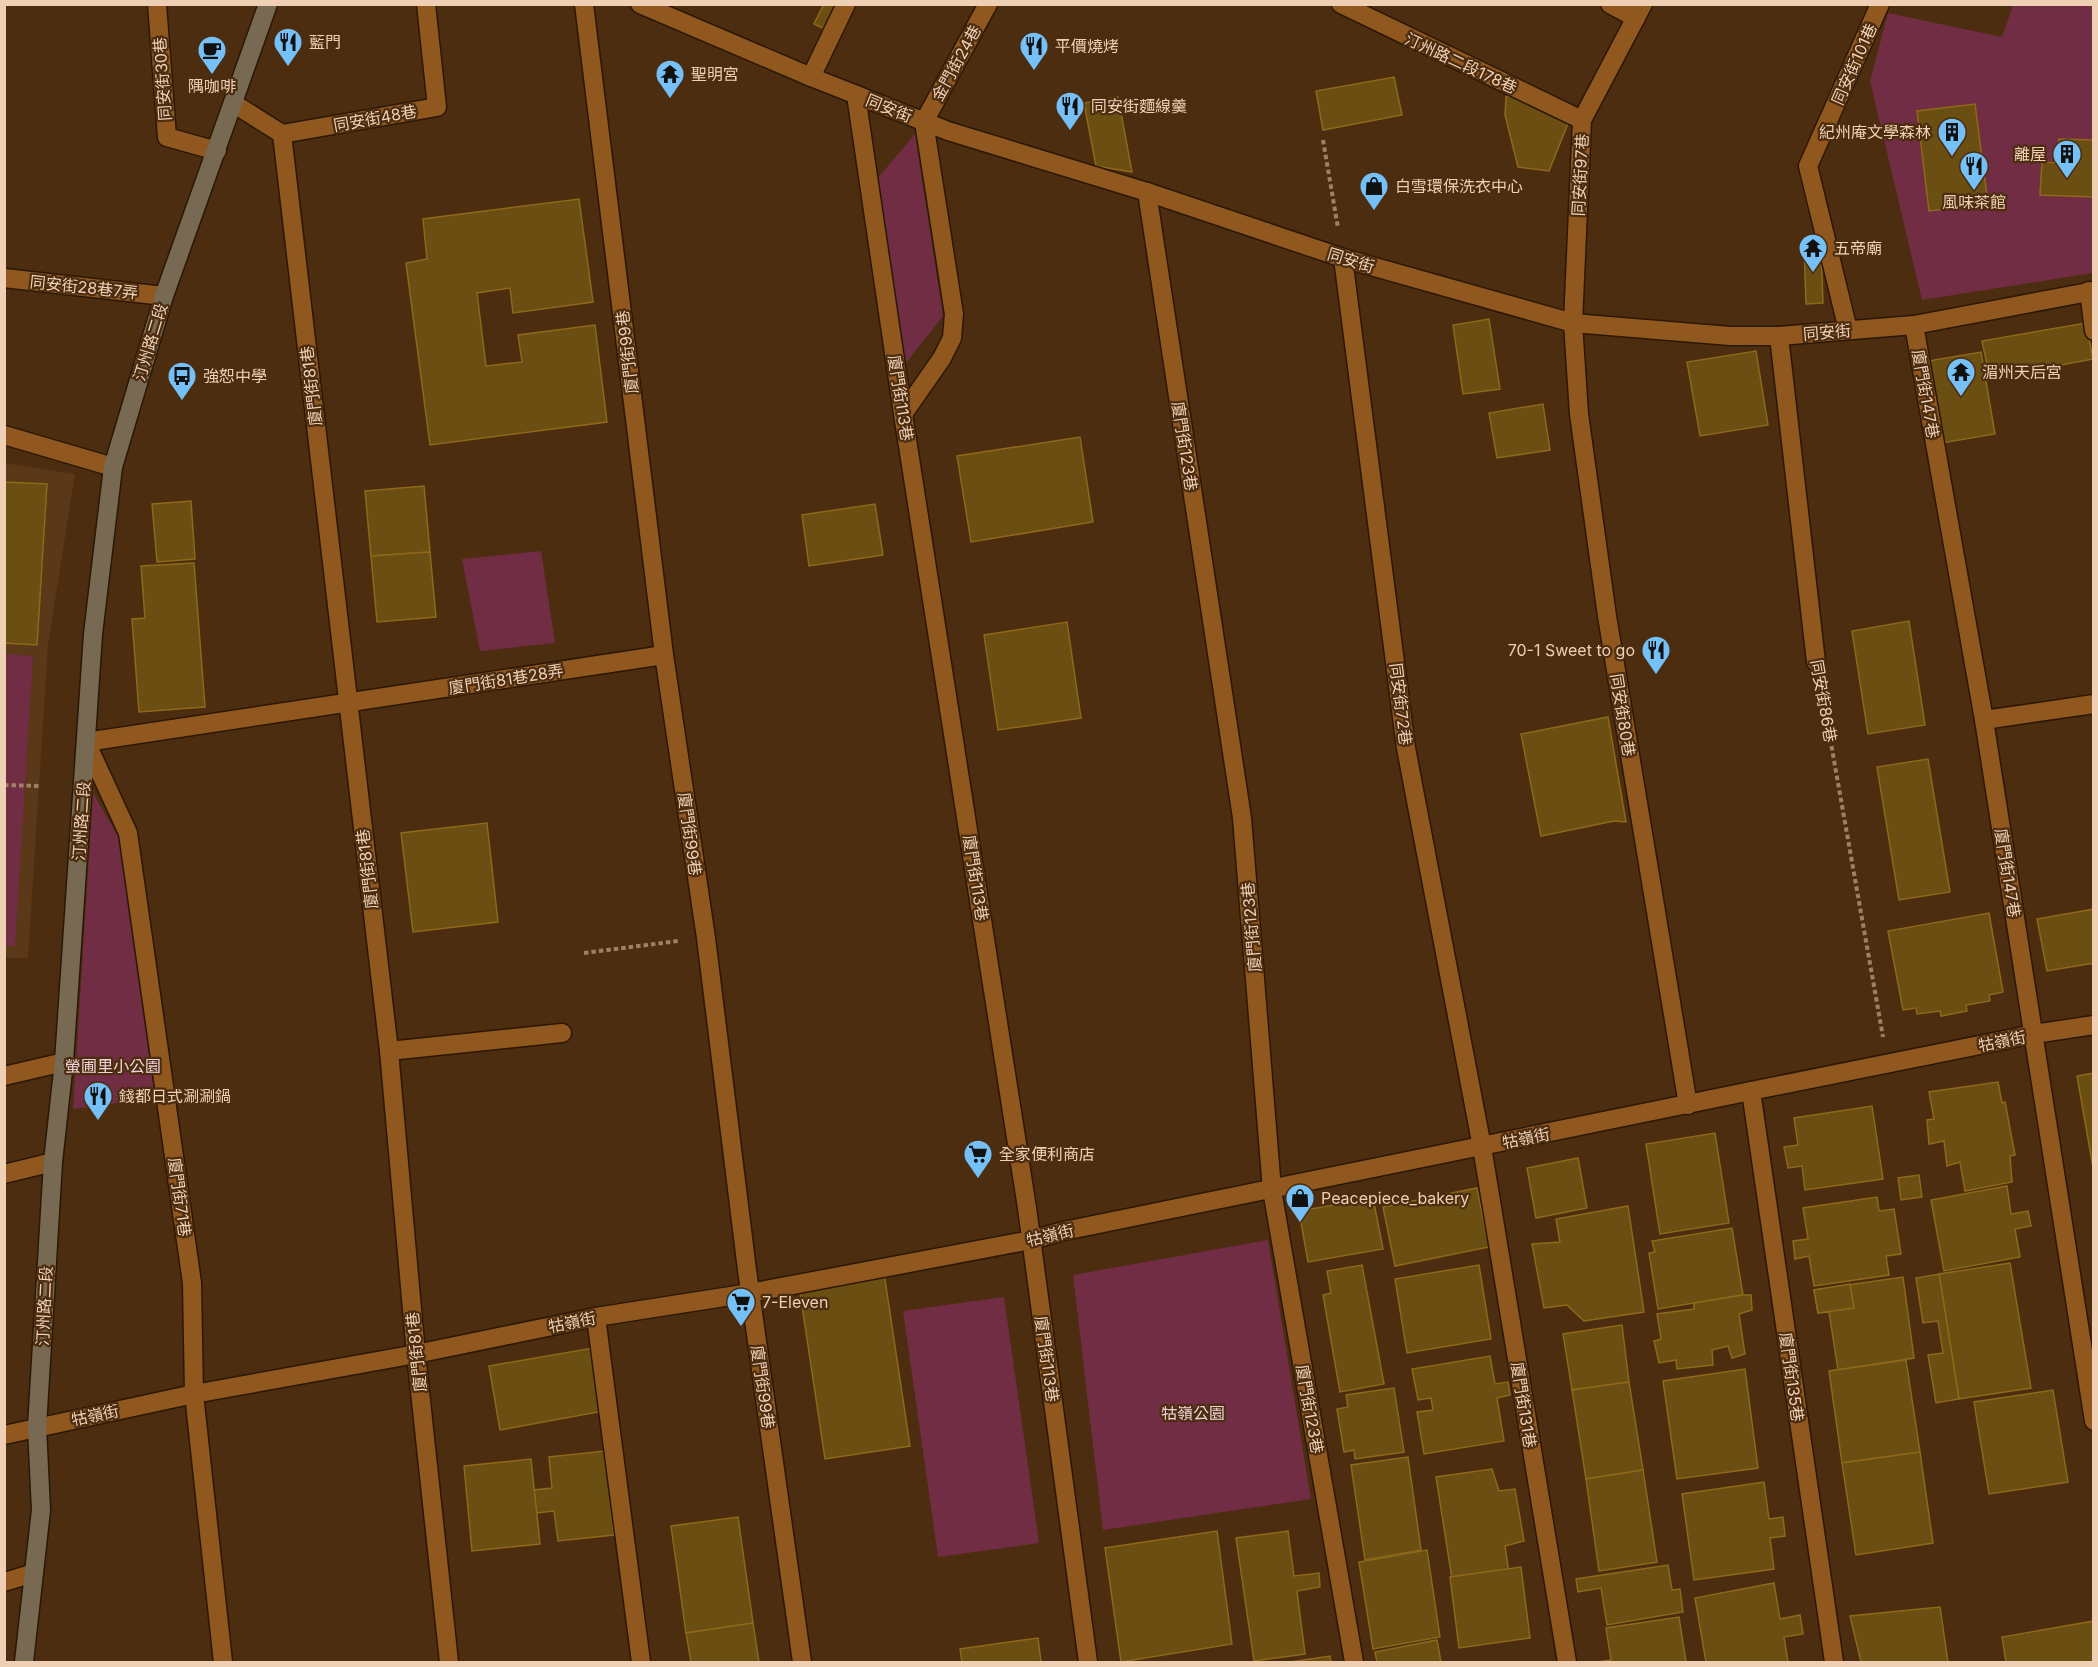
<svg xmlns="http://www.w3.org/2000/svg" width="2098" height="1667" viewBox="0 0 2098 1667" font-family="Inter,'Noto Sans TC',sans-serif">
	<rect width="100%" height="100%" fill="#4c2d10"/>
	<path fill="#5a3818" d="M4,463L75,474L48,645L28,958H4Z"/>
	<g fill="#702d44">
		<path d="M2013,5H2093V273L1922,300L1870,81L1888,13L2002,37Z"/>
		<path d="M915,134L943,316L905,364L877,179Z"/>
		<path d="M541,551L555,643L480,651L462,559Z"/>
		<path d="M5,654L33,656L15,946H5Z"/>
		<path d="M93,793L119,838L155,1098L73,1109Z"/>
		<path d="M1268,1240L1311,1499L1103,1530L1073,1275Z"/>
		<path d="M1004,1297L1039,1543L938,1557L903,1311Z"/>
	</g>
	<g fill="#6a4e12" stroke="#8e6919" stroke-width="1.5">
		<path d="M824,4H841L829,31L814,24Z"/>
		<path d="M1394,77L1402,115L1323,130L1316,91Z"/>
		<path d="M1522,88L1571,116L1549,171L1518,167L1505,115L1506,97Z"/>
		<path d="M1118,97L1132,172L1096,166L1084,103Z"/>
		<path d="M1975,104L1988,204L1929,211L1917,111Z"/>
		<path d="M2059,139L2094,140V197L2040,195L2042,162L2058,163Z"/>
		<path d="M579,199L593,302L513,313L510,288L477,293L486,366L522,362L518,335L595,325L607,422L430,445L406,263L427,259L423,219Z"/>
		<path d="M1804,245H1821L1823,303L1806,304Z"/>
		<path d="M1489,319L1500,389L1463,394L1453,325Z"/>
		<path d="M2086,323L2093,359L1990,379L1982,341Z"/>
		<path d="M1756,351L1768,425L1700,436L1687,362Z"/>
		<path d="M1981,352L1995,434L1942,443L1928,361Z"/>
		<path d="M1543,404L1550,450L1497,458L1489,413Z"/>
		<path d="M1080,437L1093,522L971,542L957,456Z"/>
		<path d="M4,482L47,484L37,645L4,643Z"/>
		<path d="M424,486L430,552L371,556L365,491Z"/>
		<path d="M191,501L195,559L157,562L152,504Z"/>
		<path d="M875,504L883,555L809,566L802,515Z"/>
		<path d="M430,552L436,617L377,622L371,556Z"/>
		<path d="M194,563L205,707L139,712L132,619L145,618L141,566Z"/>
		<path d="M1909,621L1925,725L1868,734L1852,631Z"/>
		<path d="M1067,622L1081,718L998,730L984,635Z"/>
		<path d="M1608,717L1626,822L1614,821L1541,836L1521,734Z"/>
		<path d="M1928,759L1950,892L1899,900L1877,767Z"/>
		<path d="M487,823L498,922L413,932L401,833Z"/>
		<path d="M2094,909V963L2047,971L2037,919Z"/>
		<path d="M1989,913L2003,992L1989,995L1990,1001L1966,1005L1967,1011L1941,1016L1940,1011L1917,1014L1916,1008L1903,1010L1888,931Z"/>
		<path d="M2094,1073V1173L2077,1076Z"/>
		<path d="M1998,1082L2002,1103L2005,1102L2015,1155L2010,1156L2012,1182L1965,1191L1960,1162L1947,1166L1944,1141L1929,1144L1927,1120L1934,1119L1929,1092Z"/>
		<path d="M1872,1106L1883,1179L1805,1190L1802,1166L1788,1168L1784,1147L1798,1145L1794,1118Z"/>
		<path d="M1715,1133L1729,1223L1660,1234L1646,1144Z"/>
		<path d="M1578,1158L1587,1208L1536,1218L1527,1168Z"/>
		<path d="M1919,1175L1922,1197L1901,1200L1898,1178Z"/>
		<path d="M2007,1186L2011,1214L2028,1211L2031,1226L2015,1229L2020,1257L1944,1271L1931,1200Z"/>
		<path d="M1477,1188L1489,1247L1395,1266L1383,1207Z"/>
		<path d="M1877,1197L1879,1211L1894,1209L1901,1254L1886,1256L1889,1275L1814,1286L1809,1256L1795,1259L1793,1241L1808,1239L1803,1208Z"/>
		<path d="M1373,1198L1383,1249L1308,1262L1299,1211Z"/>
		<path d="M1628,1206L1644,1312L1584,1321L1567,1305L1544,1308L1532,1244L1560,1242L1556,1219Z"/>
		<path d="M1732,1228L1743,1295L1658,1309L1649,1253L1655,1252L1652,1241Z"/>
		<path d="M2010,1263L2031,1388L1959,1399L1939,1274Z"/>
		<path d="M1362,1265L1384,1384L1340,1392L1323,1295L1331,1293L1327,1271Z"/>
		<path d="M1479,1265L1491,1339L1407,1353L1395,1279Z"/>
		<path d="M883,1266L910,1446L825,1459L798,1279Z"/>
		<path d="M1939,1274L1959,1399L1936,1403L1928,1355L1943,1353L1938,1321L1923,1323L1916,1278Z"/>
		<path d="M1903,1277L1914,1358L1838,1370L1829,1312L1818,1313L1814,1290Z"/>
		<path d="M1850,1284L1854,1308L1818,1313L1814,1290Z"/>
		<path d="M1743,1295H1751L1752,1310L1739,1314L1745,1354L1732,1358L1728,1346L1712,1350L1713,1365L1677,1369L1676,1360L1659,1363L1654,1341L1661,1339L1657,1314L1694,1309V1303Z"/>
		<path d="M1622,1325L1629,1382L1572,1390L1563,1334Z"/>
		<path d="M593,1348L604,1411L500,1430L489,1366Z"/>
		<path d="M1490,1356L1495,1384L1508,1382L1510,1395L1497,1398L1504,1441L1424,1454L1417,1412L1433,1410L1431,1398L1418,1400L1412,1369Z"/>
		<path d="M1906,1360L1920,1452L1842,1463L1829,1371Z"/>
		<path d="M1745,1369L1758,1468L1677,1479L1663,1381Z"/>
		<path d="M1629,1382L1643,1470L1586,1479L1572,1390Z"/>
		<path d="M1394,1388L1404,1452L1355,1459L1354,1450L1344,1452L1337,1409L1348,1407L1346,1395Z"/>
		<path d="M2053,1390L2068,1482L1989,1494L1974,1402Z"/>
		<path d="M605,1451L614,1535L558,1541L554,1511L536,1513L534,1490L552,1488L549,1457Z"/>
		<path d="M1920,1452L1933,1543L1856,1555L1842,1463Z"/>
		<path d="M1408,1457L1421,1550L1365,1560L1351,1465Z"/>
		<path d="M531,1459L540,1544L472,1551L464,1466Z"/>
		<path d="M1492,1469L1499,1491L1515,1489L1524,1541L1505,1546L1509,1573L1452,1579L1436,1477Z"/>
		<path d="M1643,1470L1657,1562L1599,1571L1586,1479Z"/>
		<path d="M1764,1482L1769,1519L1783,1517L1785,1536L1770,1538L1774,1569L1694,1580L1682,1494Z"/>
		<path d="M738,1517L753,1623L686,1633L671,1526Z"/>
		<path d="M1217,1531L1232,1644L1121,1662L1105,1548Z"/>
		<path d="M1288,1531L1294,1576L1319,1573L1320,1587L1297,1591L1305,1654L1254,1661L1236,1538Z"/>
		<path d="M1427,1550L1440,1637L1373,1649L1359,1562Z"/>
		<path d="M1668,1565L1672,1590L1680,1589L1683,1612L1607,1625L1601,1588L1578,1592L1576,1579Z"/>
		<path d="M1521,1567L1530,1638L1459,1648L1450,1577Z"/>
		<path d="M1774,1583L1780,1619L1800,1615L1803,1634L1784,1637L1788,1662H1706L1695,1598Z"/>
		<path d="M1940,1607L1948,1662H1861L1850,1616Z"/>
		<path d="M1679,1617L1686,1662H1597L1611,1660L1606,1628Z"/>
		<path d="M2094,1621V1662H2006L2002,1637Z"/>
		<path d="M753,1623L759,1662H691L686,1633Z"/>
		<path d="M1038,1638L1041,1662H962L960,1649Z"/>
		<path d="M1437,1640L1441,1662H1377L1375,1652Z"/>
		<path d="M1330,1656L1331,1662H1290Z"/>
	</g>
	<g fill="none" stroke-linecap="round" stroke-linejoin="round">
		<g stroke="#2a1807" stroke-width="21">
			<g id="lane">
				<path d="M157,4L167,137L217,151"/>
				<path d="M584,4L664,655L706,938L747,1270L802,1662"/>
				<path d="M1610,4L1636,18"/>
				<path d="M811,77L846,4"/>
				<path d="M233,103L282,134L389,1051L416,1354L449,1662"/>
				<path d="M282,134L437,107L426,4"/>
				<path d="M1147,192L1242,818L1272,1190L1354,1662"/>
				<path d="M1343,258L1406,748L1482,1147L1567,1662"/>
				<path d="M1573,323L1579,414L1607,616L1688,1105"/>
				<path d="M1914,325L1984,720L2094,1421"/>
				<path d="M1848,330L1808,166L1880,4"/>
				<path d="M1779,336L1816,662"/>
				<path d="M903,414L942,358L952,338L954,314L924,122"/>
				<path d="M4,435L113,467"/>
				<path d="M389,1051L562,1033"/>
				<path d="M4,1076L64,1062"/>
				<path d="M4,1174L53,1162"/>
				<path d="M596,1317L641,1662"/>
				<path d="M223,1662L194,1394L192,1283L128,833L86,742L664,655"/>
			</g>
		</g>
		<g stroke="#2a1807" stroke-width="21">
			<g id="street">
				<path d="M640,4L811,77L948,131L1147,192L1343,258L1573,323L1730,336H1779L1914,325L2094,291"/>
				<path d="M1341,4L1582,120"/>
				<path d="M856,95L903,414L1027,1208L1088,1662"/>
				<path d="M924,122L988,4"/>
				<path d="M4,278L164,296"/>
				<path d="M2089,291L2094,331"/>
				<path d="M1573,323L1582,120L1643,4"/>
				<path d="M1984,720L2094,704"/>
				<path d="M1751,1091L1834,1662"/>
				<path d="M4,1435L194,1394L416,1354L596,1317L750,1293L1031,1240L1064,1231L1751,1091L2034,1034L2094,1025"/>
				<path d="M4,1582L34,1573"/>
			</g>
		</g>
		<g stroke="#2a1807" stroke-width="21">
			<path id="secondary" d="M24,1662L41,1510L37,1427L53,1162L64,1062L93,634L113,467L164,296L268,4"/>
		</g>
		<g stroke="#a08064" stroke-width="4" stroke-dasharray="4.5 3" stroke-linecap="butt">
			<path d="M1323,140L1338,228"/>
			<path d="M1821,687L1883,1037"/>
			<path d="M4,785L40,786"/>
			<path d="M584,953L678,941"/>
		</g>
		<use href="#lane" stroke="#90571e" stroke-width="18"/>
		<use href="#street" stroke="#90571e" stroke-width="18"/>
		<use href="#secondary" stroke="#776952" stroke-width="18"/>
	</g>
	<defs>
		<g id="restaurant-pin" transform="scale(1.5)"><path d="M0 17L-7.5 6A9.5 9.5 0 1 1 7.5 6Z" fill="#75c0f6" stroke="#4c2d10"/><path d="M-5-6h1v4h1v-4h1v4h1v-4h1v5L-1.5 .5V6h-2V.5L-5-1ZM5-6V6H3V1.5H1.5Q1.5-4 5-6Z" fill="#111"/></g>
		<g id="cafe-pin" transform="scale(1.5)"><path d="M0 17L-7.5 6A9.5 9.5 0 1 1 7.5 6Z" fill="#75c0f6" stroke="#4c2d10"/><path d="M-5.5-4.5H6V0H3Q3 3.5 0 3.5H-2.5Q-5.5 3.5-5.5 0ZM3-3.2v2h1.7v-2ZM-6 4.5H4V6H-6Z" fill="#111"/></g>
		<g id="temple-pin" transform="scale(1.5)"><path d="M0 17L-7.5 6A9.5 9.5 0 1 1 7.5 6Z" fill="#75c0f6" stroke="#4c2d10"/><path d="M0-6L5-2H3V0L6.5 2.5H4V6H1.5V3h-3V6H-4V2.5H-6.5L-3 0V-2H-5Z" fill="#111"/></g>
		<g id="building-pin" transform="scale(1.5)"><path d="M0 17L-7.5 6A9.5 9.5 0 1 1 7.5 6Z" fill="#75c0f6" stroke="#4c2d10"/><path d="M-4-6H4V6H1V3H-1V6H-4ZM-2.5-4.3h1.7v1.8h-1.7ZM.8-4.3h1.7v1.8H.8ZM-2.5-1h1.7V.8h-1.7ZM.8-1h1.7V.8H.8Z" fill="#111"/></g>
		<g id="shop-pin" transform="scale(1.5)"><path d="M0 17L-7.5 6A9.5 9.5 0 1 1 7.5 6Z" fill="#75c0f6" stroke="#4c2d10"/><path d="M-5-2.5h2.3a2.7 3.5 0 0 1 5.4 0H5L5.5 6h-11ZM-1.5-2.5h3a1.5 2.3 0 0 0-3 0Z" fill="#111"/></g>
		<g id="bus-pin" transform="scale(1.5)"><path d="M0 17L-7.5 6A9.5 9.5 0 1 1 7.5 6Z" fill="#75c0f6" stroke="#4c2d10"/><path d="M-5-6H5V4H4V6H2V4H-2V6H-4V4H-5ZM-3.5-4V0h7V-4ZM-3.5 1.2v1.5H-2V1.2ZM2 1.2v1.5H3.5V1.2Z" fill="#111"/></g>
		<g id="supermarket-pin" transform="scale(1.5)"><path d="M0 17L-7.5 6A9.5 9.5 0 1 1 7.5 6Z" fill="#75c0f6" stroke="#4c2d10"/><path d="M-6-5.5h2.5l.6 2H6L4.5 2H-2.5L-4.4-4H-6ZM-1.5 3.2a1.3 1.3 0 1 0 .1 0ZM3 3.2a1.3 1.3 0 1 0 .1 0Z" fill="#111"/></g>
	</defs>
	<g fill-rule="evenodd">
		<use href="#restaurant-pin" x="288" y="42"/>
		<use href="#restaurant-pin" x="1034" y="46"/>
		<use href="#cafe-pin" x="212" y="50"/>
		<use href="#temple-pin" x="670" y="74"/>
		<use href="#restaurant-pin" x="1070" y="106"/>
		<use href="#building-pin" x="1952" y="132"/>
		<use href="#building-pin" x="2067" y="154"/>
		<use href="#restaurant-pin" x="1974" y="166"/>
		<use href="#shop-pin" x="1374" y="186"/>
		<use href="#temple-pin" x="1813" y="248"/>
		<use href="#temple-pin" x="1961" y="372"/>
		<use href="#bus-pin" x="182" y="376"/>
		<use href="#restaurant-pin" x="1656" y="650"/>
		<use href="#restaurant-pin" x="98" y="1096"/>
		<use href="#supermarket-pin" x="978" y="1154"/>
		<use href="#shop-pin" x="1300" y="1198"/>
		<use href="#supermarket-pin" x="741" y="1302"/>
	</g>
	<g text-anchor="middle" dominant-baseline="central" stroke-width="4.5" stroke-linejoin="round" paint-order="stroke">
		<g font-size="16" fill="#f0d0b5" stroke="#4c2d10" text-anchor="start">
			<text x="309" y="42">藍門</text>
			<text x="1055" y="46">平價燒烤</text>
			<text x="691" y="74">聖明宮</text>
			<text x="212" y="86" text-anchor="middle">隅咖啡</text>
			<text x="1091" y="106">同安街麵線羹</text>
			<text x="1931" y="132" text-anchor="end">紀州庵文學森林</text>
			<text x="2046" y="154" text-anchor="end">離屋</text>
			<text x="1395" y="186">白雪環保洗衣中心</text>
			<text x="1974" y="202" text-anchor="middle">風味茶館</text>
			<text x="1834" y="248">五帝廟</text>
			<text x="1982" y="372">湄州天后宮</text>
			<text x="203" y="376">強恕中學</text>
			<text x="1635" y="650" text-anchor="end">70-1 Sweet to go</text>
			<text x="119" y="1096">錢都日式涮涮鍋</text>
			<text x="999" y="1154">全家便利商店</text>
			<text x="1321" y="1198">Peacepiece_bakery</text>
			<text x="762" y="1302">7-Eleven</text>
		</g>
		<g font-size="16" fill="#f0d0b5" stroke="#4c2d10">
			<text transform="translate(956 63) rotate(-61)">金門街24巷</text>
			<text transform="translate(1461 63) rotate(25)">汀州路二段178巷</text>
			<text transform="translate(1854 64) rotate(-66)">同安街101巷</text>
			<text transform="translate(162 79) rotate(-94)">同安街30巷</text>
			<text transform="translate(889 108) rotate(22)">同安街</text>
			<text transform="translate(375 118) rotate(-10)">同安街48巷</text>
			<text transform="translate(1580 175) rotate(-87)">同安街97巷</text>
			<text transform="translate(1351 260) rotate(17)">同安街</text>
			<text transform="translate(84 287) rotate(6)">同安街28巷7弄</text>
			<text transform="translate(1827 332) rotate(-5)">同安街</text>
			<text transform="translate(150 342) rotate(-73)">汀州路二段</text>
			<text transform="translate(627 352) rotate(-97)">廈門街99巷</text>
			<text transform="translate(311 386) rotate(-97)">廈門街81巷</text>
			<text transform="translate(1926 394) rotate(80)">廈門街147巷</text>
			<text transform="translate(901 398) rotate(81)">廈門街113巷</text>
			<text transform="translate(1185 446) rotate(81)">廈門街123巷</text>
			<text transform="translate(506 679) rotate(-9)">廈門街81巷28弄</text>
			<text transform="translate(1824 701) rotate(80)">同安街86巷</text>
			<text transform="translate(1401 704) rotate(83)">同安街72巷</text>
			<text transform="translate(1623 715) rotate(81)">同安街80巷</text>
			<text transform="translate(81 821) rotate(-86)">汀州路二段</text>
			<text transform="translate(690 834) rotate(82)">廈門街99巷</text>
			<text transform="translate(367 869) rotate(-97)">廈門街81巷</text>
			<text transform="translate(2008 873) rotate(81)">廈門街147巷</text>
			<text transform="translate(976 878) rotate(81)">廈門街113巷</text>
			<text transform="translate(1251 927) rotate(-95)">廈門街123巷</text>
			<text transform="translate(2002 1041) rotate(-11)">牯嶺街</text>
			<text transform="translate(1526 1138) rotate(-11)">牯嶺街</text>
			<text transform="translate(180 1197) rotate(82)">廈門街71巷</text>
			<text transform="translate(1050 1235) rotate(-13)">牯嶺街</text>
			<text transform="translate(44 1306) rotate(-87)">汀州路二段</text>
			<text transform="translate(572 1322) rotate(-11)">牯嶺街</text>
			<text transform="translate(416 1352) rotate(-96)">廈門街81巷</text>
			<text transform="translate(1047 1359) rotate(82)">廈門街113巷</text>
			<text transform="translate(1792 1377) rotate(82)">廈門街135巷</text>
			<text transform="translate(763 1387) rotate(82)">廈門街99巷</text>
			<text transform="translate(1524 1405) rotate(81)">廈門街131巷</text>
			<text transform="translate(1310 1409) rotate(80)">廈門街123巷</text>
			<text transform="translate(95 1415) rotate(-12)">牯嶺街</text>
		</g>
		<g font-size="16" fill="#efd3da" stroke="#4c2d10">
			<text x="113" y="1066">螢圃里小公園</text>
			<text x="1193" y="1413">牯嶺公園</text>
		</g>
	</g>
	<rect width="2098" height="1667" fill="none" stroke="#f0d0b5" stroke-width="12"/>
</svg>
